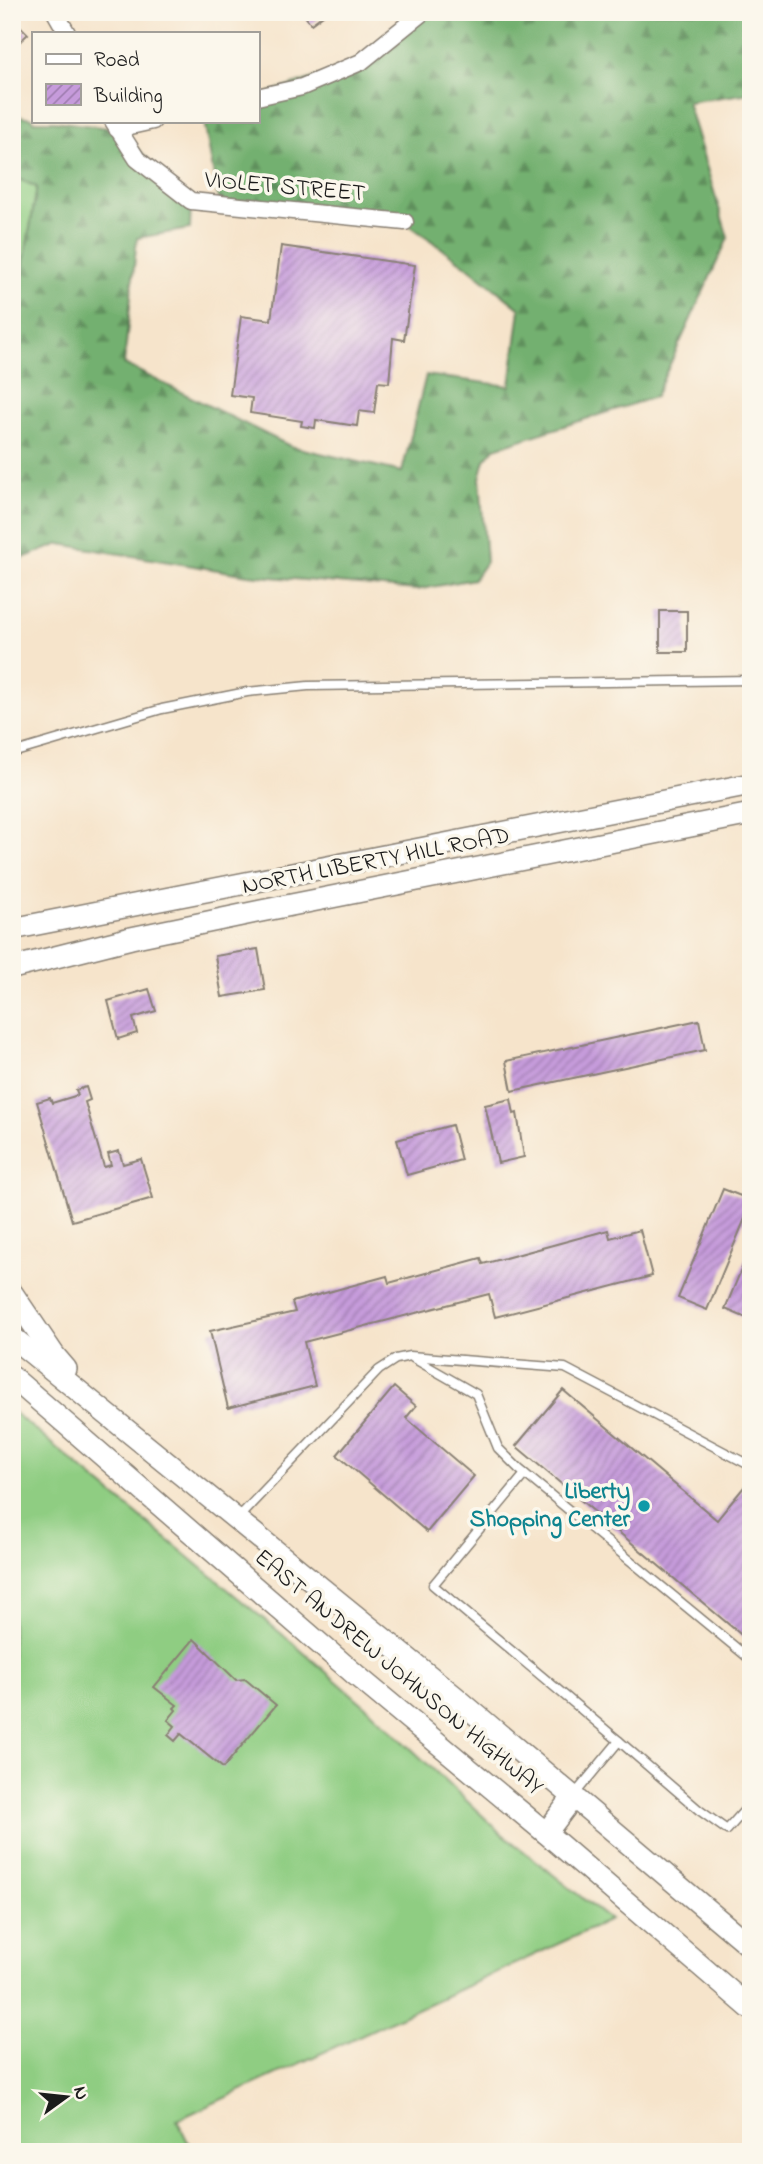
<svg xmlns="http://www.w3.org/2000/svg" width="763" height="2164" viewBox="0 0 763 2164" font-family="'Indie Flower',sans-serif">
	<defs>
		<pattern id="forest-firs" width="22" height="20" patternUnits="userSpaceOnUse" patternTransform="scale(1.75)"><rect width="22" height="20" fill="#73b070"/><path d="M5 1l3.5 6h-7zM16 11l3.5 6h-7z" fill="#5e8e5b"/></pattern>
		<pattern id="building-hatch" width="6" height="6" patternUnits="userSpaceOnUse" patternTransform="scale(1.75)"><rect width="6" height="6" fill="#c69bdb"/><path d="M-1 1l2-2M0 6l6-6M5 7l2-2" fill="none" stroke="#a07eb1"/></pattern>
	</defs>
	<rect width="100%" height="100%" fill="#fbf7ec"/>
	<filter id="ink" filterUnits="userSpaceOnUse"><feTurbulence type="fractalNoise" baseFrequency=".0143" numOctaves="2"/><feDisplacementMap in="SourceGraphic" scale="14" xChannelSelector="R" yChannelSelector="G"/><feConvolveMatrix kernelMatrix="1 2 1 2 8 2 1 2 1" color-interpolation-filters="sRGB"/></filter>
	<filter id="wash" filterUnits="userSpaceOnUse"><feTurbulence type="fractalNoise" baseFrequency=".00686" numOctaves="4" result="noise"/><feDisplacementMap in="SourceGraphic" scale="28" xChannelSelector="R" yChannelSelector="G"/><feGaussianBlur stdDeviation="1.57" result="paint"/><feColorMatrix in="noise" values="0 0 0 0 0 0 0 0 0 0 0 0 0 0 0 0 0 1.4 0 .05"/><feComposite in="paint" operator="in"/></filter>
	<g filter="url(#wash)">
		<rect width="100%" height="100%" fill="#f6e4cb"/>
		<g fill="#8fcd82" stroke="#56744f" stroke-width="2">
			<path d="M12,176L37,187L12,333Z"/>
			<path d="M12,1411L288,1639L370,1710L501,1833L610,1920L177,2120L193,2152H12Z"/>
		</g>
		<path fill="url(#forest-firs)" stroke="#486646" stroke-width="2" d="M423,12H751V93L687,102L728,238L655,397L495,448L485,460L480,478L486,562L474,579L416,590L248,575L60,544L12,562V333L37,187L12,176V115L33,118V121H53L117,129L191,201L190,229L137,238L124,364L290,446L402,472L426,375L510,386L520,309L465,265L405,222L219,204L204,121H257V97L361,62Z"/>
		<g id="blocks">
			<g fill="url(#building-hatch)">
				<path d="M302,12H327L311,24Z"/>
				<path d="M12,18L28,34L12,49Z"/>
				<path d="M281,246L415,265L404,340L393,338L389,383L378,382L374,413L359,411L357,426L316,420L315,428L301,426L302,421L250,413L252,398L230,395L241,316L271,320Z"/>
				<rect x="660" y="611" width="27" height="41"/>
				<path d="M258,949L265,990L222,997L215,956Z"/>
				<path d="M149,989L156,1011L133,1018L137,1033L118,1039L108,1001Z"/>
				<path d="M699,1020L705,1050L512,1091L506,1061Z"/>
				<path d="M86,1087L90,1100L85,1102L104,1167L111,1165L108,1154L119,1151L123,1164L141,1159L153,1198L72,1221L37,1102L50,1098L52,1103L78,1095L76,1090Z"/>
				<path d="M511,1099L514,1114L517,1113L524,1157L498,1163L485,1105Z"/>
				<path d="M452,1125L461,1160L407,1175L397,1140Z"/>
				<path d="M723,1189L751,1200V1204L707,1310L678,1298Z"/>
				<path d="M608,1230L610,1238L640,1230L652,1276L495,1317L489,1294L304,1342L315,1386L228,1408L210,1331L295,1312L292,1302L387,1276L389,1283L481,1258L483,1264Z"/>
				<path d="M751,1246V1320L725,1309Z"/>
				<path d="M394,1387L416,1406L406,1418L474,1476L427,1532L337,1455Z"/>
				<path d="M563,1390L717,1520L744,1487L751,1493V1643L516,1446Z"/>
				<path d="M194,1639L236,1680L245,1679L276,1705L223,1768L181,1734L175,1741L168,1735L175,1726L168,1720L176,1710L174,1708L177,1705L154,1687Z"/>
			</g>
		</g>
	</g>
	<g filter="url(#ink)">
		<use href="#blocks" fill-opacity="0" stroke="#898074" stroke-width="2"/>
		<g fill="none" stroke-linecap="round" stroke-linejoin="round">
			<g stroke="#898074" stroke-width="11">
				<g id="lane">
					<path d="M12,753L162,709L247,692L308,686L751,680"/>
					<path d="M413,1358L476,1394L498,1448L519,1469L751,1660"/>
					<path d="M525,1474L433,1585L619,1741L575,1794"/>
					<path d="M237,1519L379,1370L396,1359L410,1356L565,1368L751,1466"/>
					<path d="M619,1741L699,1810L727,1830L751,1803"/>
				</g>
			</g>
			<g stroke="#898074" stroke-width="19">
				<g id="street">
					<path d="M55,12L67,33"/>
					<path d="M257,97L302,87L361,62L423,12"/>
					<path d="M113,121L137,159L191,201L405,222"/>
					<path d="M117,129L153,121"/>
				</g>
			</g>
			<g stroke="#898074" stroke-width="24">
				<g id="secondary">
					<path d="M12,929L751,784"/>
					<path d="M12,968L131,938L261,911L751,814"/>
					<path d="M12,1293L54,1355L66,1369"/>
					<path d="M12,1337L454,1696L751,1947"/>
					<path d="M12,1377L357,1676L546,1833L751,2009"/>
					<path d="M546,1833L574,1796"/>
				</g>
			</g>
			<use href="#lane" stroke="#fff" stroke-width="8"/>
			<use href="#street" stroke="#fff" stroke-width="16"/>
			<use href="#secondary" stroke="#fff" stroke-width="21"/>
		</g>
	</g>
	<circle fill="#0f9aa8" stroke="#fbf7ec" stroke-width="2.5" cx="644" cy="1506" r="7"/>
	<g text-anchor="middle" dominant-baseline="central" stroke-width="7" stroke-linejoin="round" paint-order="stroke">
		<g font-size="24" fill="#1c1c1c" stroke="#fbf7ec">
			<text transform="translate(285 188) rotate(5)">VIOLET STREET</text>
			<text transform="translate(376 862) rotate(-11)">NORTH LIBERTY HILL ROAD</text>
			<text transform="translate(398 1673) rotate(40)">EAST ANDREW JOHNSON HIGHWAY</text>
		</g>
		<g font-size="24" font-weight="bold" fill="#0d838f" stroke="#fbf7ec" text-anchor="end">
			<text x="630" y="1492">Liberty<tspan x="630" dy="28">Shopping Center</tspan></text>
		</g>
	</g>
	<rect width="763" height="2164" fill="none" stroke="#fbf7ec" stroke-width="42"/>
	<rect x="32" y="32" width="228" height="91" fill="#fbf7ec" stroke="#a29f99" stroke-width="2"/>
	<rect x="46" y="54" width="35" height="10" fill="#ffffff" stroke="#a29f99" stroke-width="2"/>
	<text x="94" y="66" font-size="21" fill="#1c1c1c">Road</text>
	<rect x="46" y="84" width="35" height="21" fill="url(#building-hatch)" stroke="#a29f99" stroke-width="2"/>
	<text x="94" y="102" font-size="21" fill="#1c1c1c">Building</text>
	<g transform="translate(66 2097) rotate(75)" stroke="#fbf7ec" stroke-width="5" paint-order="stroke">
	<path d="M0-5L12 26L0 18L-12 26Z" fill="#1c1c1c"/>
	<text y="-10" font-size="19" font-weight="bold" text-anchor="middle" fill="#1c1c1c">N</text>
	</g>
</svg>
